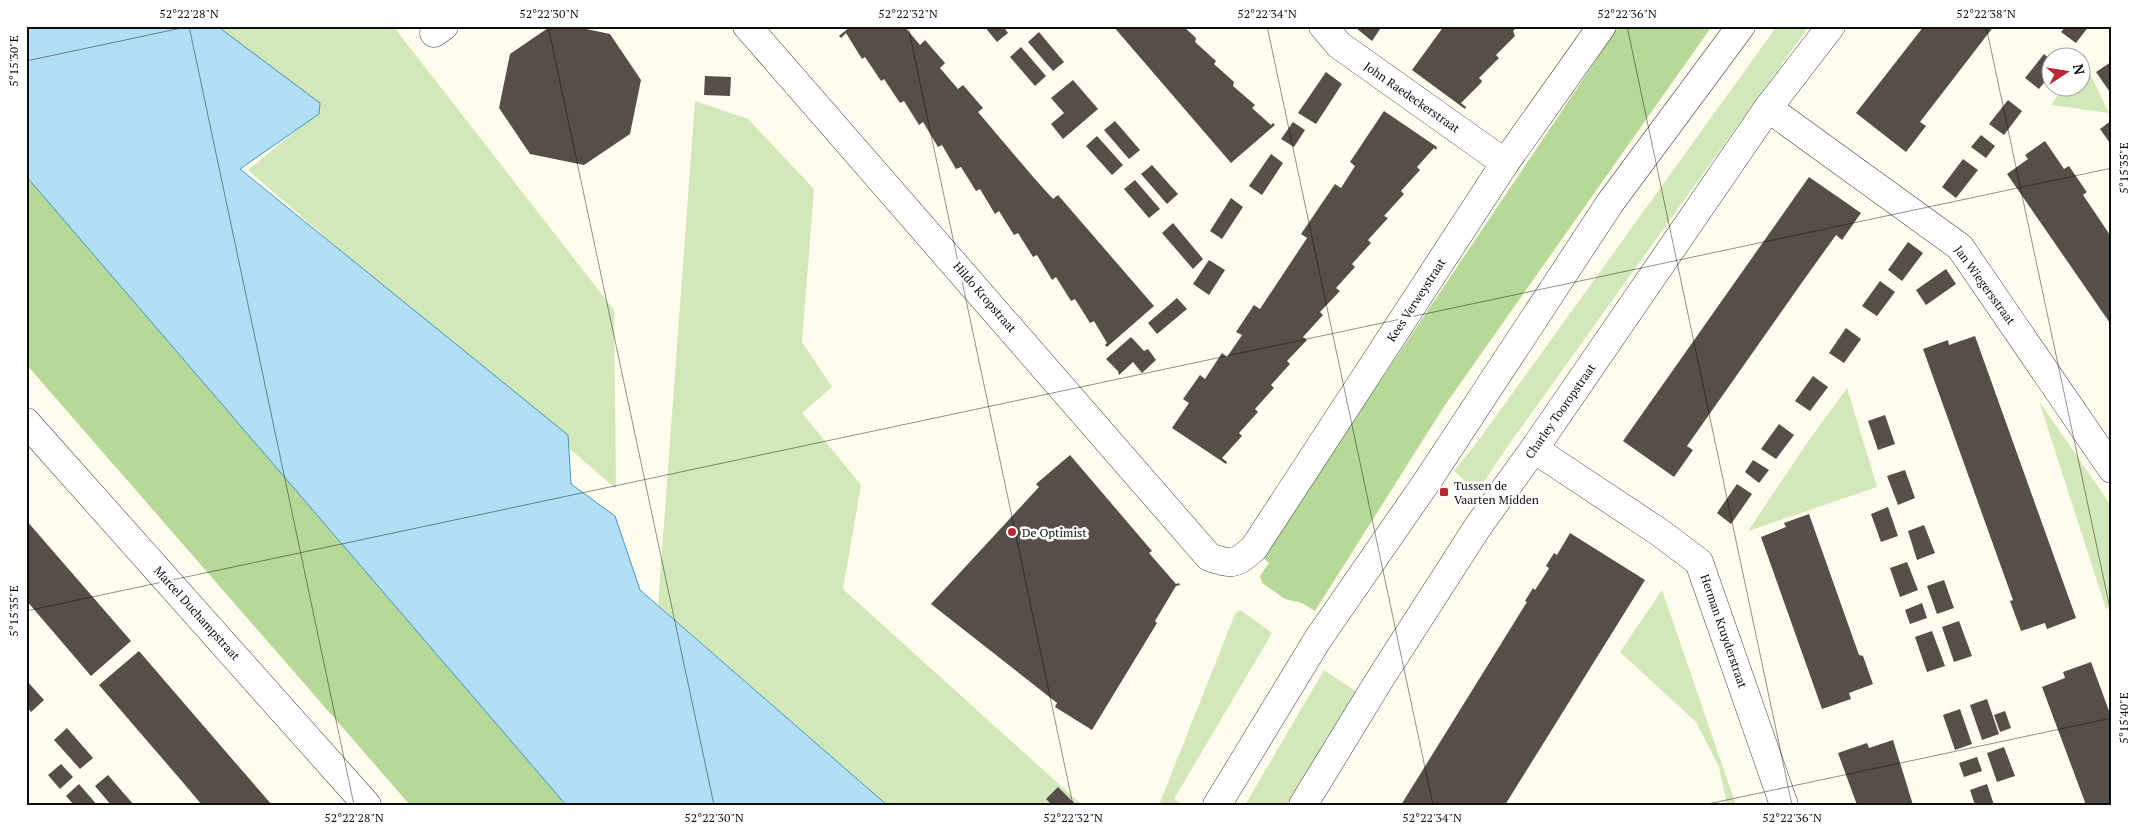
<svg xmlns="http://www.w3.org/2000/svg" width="2138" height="831" viewBox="0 0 2138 831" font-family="'PT Serif',serif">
	<rect width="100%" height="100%" fill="#fffbed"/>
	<g fill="#d3e8b8">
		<path d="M207,26H393L614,310L616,489L248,170L318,113Z"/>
		<path d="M1777,26H1809L1505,450L1477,492L1454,471L1481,437Z"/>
		<path d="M2083,59L2109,113L2051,105L2063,88H2080L2081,63Z"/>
		<path d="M695,101L748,119L814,189L802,342L832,387L802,413L861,485L843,589L1082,805H887L658,605Z"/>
		<path d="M1847,388L1877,487L1748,531L1809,440Z"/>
		<path d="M2039,401L2112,507V607L2106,609Z"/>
		<path d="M1662,590L1736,805H1727L1719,767L1696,722L1620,652Z"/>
		<path d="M1240,610L1272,633L1174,799L1183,805H1159L1235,614Z"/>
		<path d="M1324,670L1357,692L1289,805H1245Z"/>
	</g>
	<g fill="#b7d997">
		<path d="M1619,26H1712L1445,405L1315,611L1302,603L1285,599L1262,583L1260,576L1269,563L1262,557Z"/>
		<path d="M26,176L566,805H410L26,364Z"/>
	</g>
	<path fill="#b3dff5" stroke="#3b96cb" d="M26,26H217L320,103L319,114L240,169L568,435L571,484L615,516L640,590L887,805H566L26,176Z"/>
	<g fill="#554e49">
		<path d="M551,26H572L610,34L641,80L630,134L584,165L530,154L499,108L510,54Z"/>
		<path d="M851,26H904L920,45L925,40L945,63L940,68L958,89L963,85L983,108L978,112L1034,178L1053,199L1058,195L1154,306L1107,347L1105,345L1107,343L1094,321L1090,323L1075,299L1071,301L1056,277L1052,280L1037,255L1033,257L1018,233L1014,235L999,211L995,214L980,189L976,191L961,167L956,169L942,145L938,147L923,122L919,125L904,101L900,103L884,79L881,81L865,57L862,59L846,33L841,38L839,36Z"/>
		<path d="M984,26H1003L1008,33L997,42Z"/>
		<path d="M1113,26H1183L1196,38L1195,42L1216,61L1214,64L1234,82L1233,86L1255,105L1252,108L1271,125L1273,123L1275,125L1231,163Z"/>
		<path d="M1357,26H1382L1372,41L1356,28Z"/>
		<path d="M1444,26H1518L1513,31L1515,36L1496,55L1499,58L1479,78L1482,81L1481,83L1461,103L1466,107L1465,109L1412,70Z"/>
		<path d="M1924,26H1994L1920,122L1926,126L1906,152L1856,113Z"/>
		<path d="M2066,26H2089L2076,43L2061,32Z"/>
		<path d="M1039,32L1064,62L1053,71L1028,42Z"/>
		<path d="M1021,47L1046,76L1035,86L1010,57Z"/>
		<path d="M2044,54L2050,59V75L2039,89L2025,78Z"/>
		<path d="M2111,62L2112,64V95L2096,72Z"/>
		<path d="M1326,72L1342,84L1316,124L1298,113Z"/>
		<path d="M705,76L731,77L730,96L704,95Z"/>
		<path d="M1073,80L1098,109L1063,139L1051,124L1064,113L1051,98Z"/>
		<path d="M2008,100L2022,111L2004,135L1989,124Z"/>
		<path d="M1384,111L1437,147L1436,150L1434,148L1417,167L1420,170L1401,191L1404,194L1384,216L1388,218L1368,240L1371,243L1352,264L1355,267L1336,288L1340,291L1320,312L1323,315L1303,337L1307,340L1287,361L1290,364L1271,385L1274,388L1273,389L1255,409L1258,412L1239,433L1242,436L1222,458L1227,462L1226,464L1172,428L1189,403L1183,399L1200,375L1205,379L1222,353L1227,357L1242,335L1236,332L1254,305L1260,309L1307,238L1301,234L1335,184L1341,188L1355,166L1350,162Z"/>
		<path d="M2112,120V146L2100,129Z"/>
		<path d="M1115,121L1140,150L1129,159L1104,130Z"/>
		<path d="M1293,122L1305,130L1294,147L1281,139Z"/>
		<path d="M1981,135L1995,146L1986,158L1971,147Z"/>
		<path d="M1097,136L1123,165L1112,175L1086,146Z"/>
		<path d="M2045,141L2064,169L2069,166L2086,191L2087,192L2083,195L2112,238V326L2007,174L2028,159L2025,155Z"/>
		<path d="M1271,154L1283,163L1262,195L1249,186Z"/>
		<path d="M1963,159L1978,170L1956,198L1942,187Z"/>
		<path d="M1152,165L1178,194L1167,204L1141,174Z"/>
		<path d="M1809,177L1861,213L1842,240L1836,235L1803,281L1687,446L1693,450L1674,477L1623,441Z"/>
		<path d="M1135,180L1160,209L1149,218L1124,189Z"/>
		<path d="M1231,198L1243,207L1222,239L1210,231Z"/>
		<path d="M1173,223L1203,259L1193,269L1162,233Z"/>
		<path d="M1908,242L1923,253L1902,281L1888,270Z"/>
		<path d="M1209,260L1225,270L1209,295L1193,284Z"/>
		<path d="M1946,269L1956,284L1926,305L1916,290Z"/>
		<path d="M1880,281L1895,292L1877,316L1862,306Z"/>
		<path d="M1177,298L1187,309L1157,334L1148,323Z"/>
		<path d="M1846,328L1861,339L1844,363L1829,353Z"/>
		<path d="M1975,336L2076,618L2047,629L2045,623L2021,631L2010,601L2013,600L1923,349L1948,340L1949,345Z"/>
		<path d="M1131,337L1144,351L1148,349L1156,360L1142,373L1133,362L1119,375L1118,371L1106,359Z"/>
		<path d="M1813,376L1828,387L1810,411L1795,401Z"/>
		<path d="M1885,415L1895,444L1878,450L1868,421Z"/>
		<path d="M1779,424L1794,435L1776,459L1761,449Z"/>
		<path d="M1070,455L1152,551L1149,553L1176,584L1179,583L1180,585L1176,586L1155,621L1157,623L1092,730L1055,707L1057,703L931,604L1039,487L1036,484Z"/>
		<path d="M1753,460L1769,470L1759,483L1745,472Z"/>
		<path d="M1905,470L1915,498L1898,505L1887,476Z"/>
		<path d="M1737,484L1752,494L1731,524L1717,513Z"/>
		<path d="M1888,507L1898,536L1881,542L1871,514Z"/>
		<path d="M1809,514L1859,655L1863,656L1873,684L1849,693L1851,699L1822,709L1761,537L1786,527L1784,523Z"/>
		<path d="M26,520L131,641L91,676L26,600Z"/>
		<path d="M1924,525L1935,553L1917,560L1908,531Z"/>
		<path d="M1570,533L1645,580L1505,805H1401L1527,602L1525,601L1533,588L1535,590L1548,570L1549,568L1546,566L1554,553L1557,555Z"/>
		<path d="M1907,562L1918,590L1900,597L1890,568Z"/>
		<path d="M1944,580L1954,608L1937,614L1927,586Z"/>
		<path d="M1922,603L1927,618L1910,624L1905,610Z"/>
		<path d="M1959,621L1972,656L1954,662L1942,627Z"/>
		<path d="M1932,631L1945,666L1927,672L1915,637Z"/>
		<path d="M139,651L220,745L272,805H202L180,779L99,685Z"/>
		<path d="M2091,662L2112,719V805H2086L2042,687L2065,678L2063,672Z"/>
		<path d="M26,680L44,700L31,712L26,706Z"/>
		<path d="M1987,699L1999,734L1982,740L1970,705Z"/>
		<path d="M1960,709L1972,744L1955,750L1943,715Z"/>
		<path d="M2005,711L2011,728L2000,732L1994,715Z"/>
		<path d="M67,728L93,758L80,769L54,740Z"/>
		<path d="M1893,740L1913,805H1857L1838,753L1867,743L1869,748Z"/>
		<path d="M2004,747L2015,776L1997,782L1987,753Z"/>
		<path d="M1977,757L1982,771L1964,777L1959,763Z"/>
		<path d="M61,764L73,777L60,789L48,775Z"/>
		<path d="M108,775L120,789L134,805H111L95,786Z"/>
		<path d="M79,784L92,799L97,805H74L66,796Z"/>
		<path d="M1987,784L1994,805H1975L1970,790Z"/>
		<path d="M1058,787L1076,805H1052L1046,799Z"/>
	</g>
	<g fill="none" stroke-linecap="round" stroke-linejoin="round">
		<g stroke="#404040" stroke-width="29">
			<g id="minor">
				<path d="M747,26L1209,557C1233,565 1235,565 1254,548L1505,163L1602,26"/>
				<path d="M1323,26L1339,45L1505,163"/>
				<path d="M434,33L444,26"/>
				<path d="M1768,108L1960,247L2112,469"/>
				<path d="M26,422L367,805"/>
				<path d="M1534,449L1659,532L1699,562L1784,805"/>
				<path d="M1217,805L1318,639L1428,480L1610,203L1741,26"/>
				<path d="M1303,805L1380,679L1479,525L1534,449L1768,108L1831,26"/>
			</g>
		</g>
		<use href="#minor" stroke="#fff" stroke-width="28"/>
	</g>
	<path fill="none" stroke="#0d0d0d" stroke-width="1" stroke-opacity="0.45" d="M189,26L354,805M548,26L714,805M908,26L1073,805M1267,26L1433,805M1627,26L1792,805M1986,26L2112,618M26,61L191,26M26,611L2112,168M1703,805L2112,718"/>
	<g fill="#bb2733" stroke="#fff" stroke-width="2">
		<rect x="1439" y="487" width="10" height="10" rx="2.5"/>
		<circle cx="1012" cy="532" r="5"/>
	</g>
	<g text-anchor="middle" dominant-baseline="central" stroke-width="5" stroke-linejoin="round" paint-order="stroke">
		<g font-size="12" fill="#0d0d0d" stroke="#fff">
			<text transform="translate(1412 97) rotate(35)">John Raedeckerstraat</text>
			<text transform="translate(1985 285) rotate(54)">Jan Wiegersstraat</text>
			<text transform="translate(985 297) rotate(49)">Hildo Kropstraat</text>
			<text transform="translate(1416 300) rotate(-57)">Kees Verweystraat</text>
			<text transform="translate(1560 411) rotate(-55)">Charley Tooropstraat</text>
			<text transform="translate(197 613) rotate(48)">Marcel Duchampstraat</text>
			<text transform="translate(1724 631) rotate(71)">Herman Kruyderstraat</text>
		</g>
		<g font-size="12" fill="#0d0d0d" stroke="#fff" text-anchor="start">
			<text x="1454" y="485">Tussen de<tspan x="1454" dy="14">Vaarten Midden</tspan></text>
			<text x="1022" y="532">De Optimist</text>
		</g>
	</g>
	<rect width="2138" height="831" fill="none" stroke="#ffffff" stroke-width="55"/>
	<g transform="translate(2066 72) rotate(78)"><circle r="24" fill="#ffffff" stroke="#9e9e9e"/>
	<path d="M0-4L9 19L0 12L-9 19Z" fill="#bb2733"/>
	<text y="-8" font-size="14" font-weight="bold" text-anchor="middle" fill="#0d0d0d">N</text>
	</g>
	<rect x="28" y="28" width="2082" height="776" fill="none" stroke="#0d0d0d" stroke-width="2"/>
	<g font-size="12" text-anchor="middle" fill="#0d0d0d">
		<text x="189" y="18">52°22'28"N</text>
		<text x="549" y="18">52°22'30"N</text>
		<text x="908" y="18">52°22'32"N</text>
		<text x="1267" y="18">52°22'34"N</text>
		<text x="1627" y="18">52°22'36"N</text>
		<text x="1986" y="18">52°22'38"N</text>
		<text transform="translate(14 61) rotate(-90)" y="4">5°15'30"E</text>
		<text transform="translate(2124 168) rotate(-90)" y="4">5°15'35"E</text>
		<text transform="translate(14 611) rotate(-90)" y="4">5°15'35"E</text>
		<text transform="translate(2124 718) rotate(-90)" y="4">5°15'40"E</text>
		<text x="354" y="822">52°22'28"N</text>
		<text x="714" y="822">52°22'30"N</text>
		<text x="1073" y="822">52°22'32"N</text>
		<text x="1432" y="822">52°22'34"N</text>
		<text x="1792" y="822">52°22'36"N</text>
	</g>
</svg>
